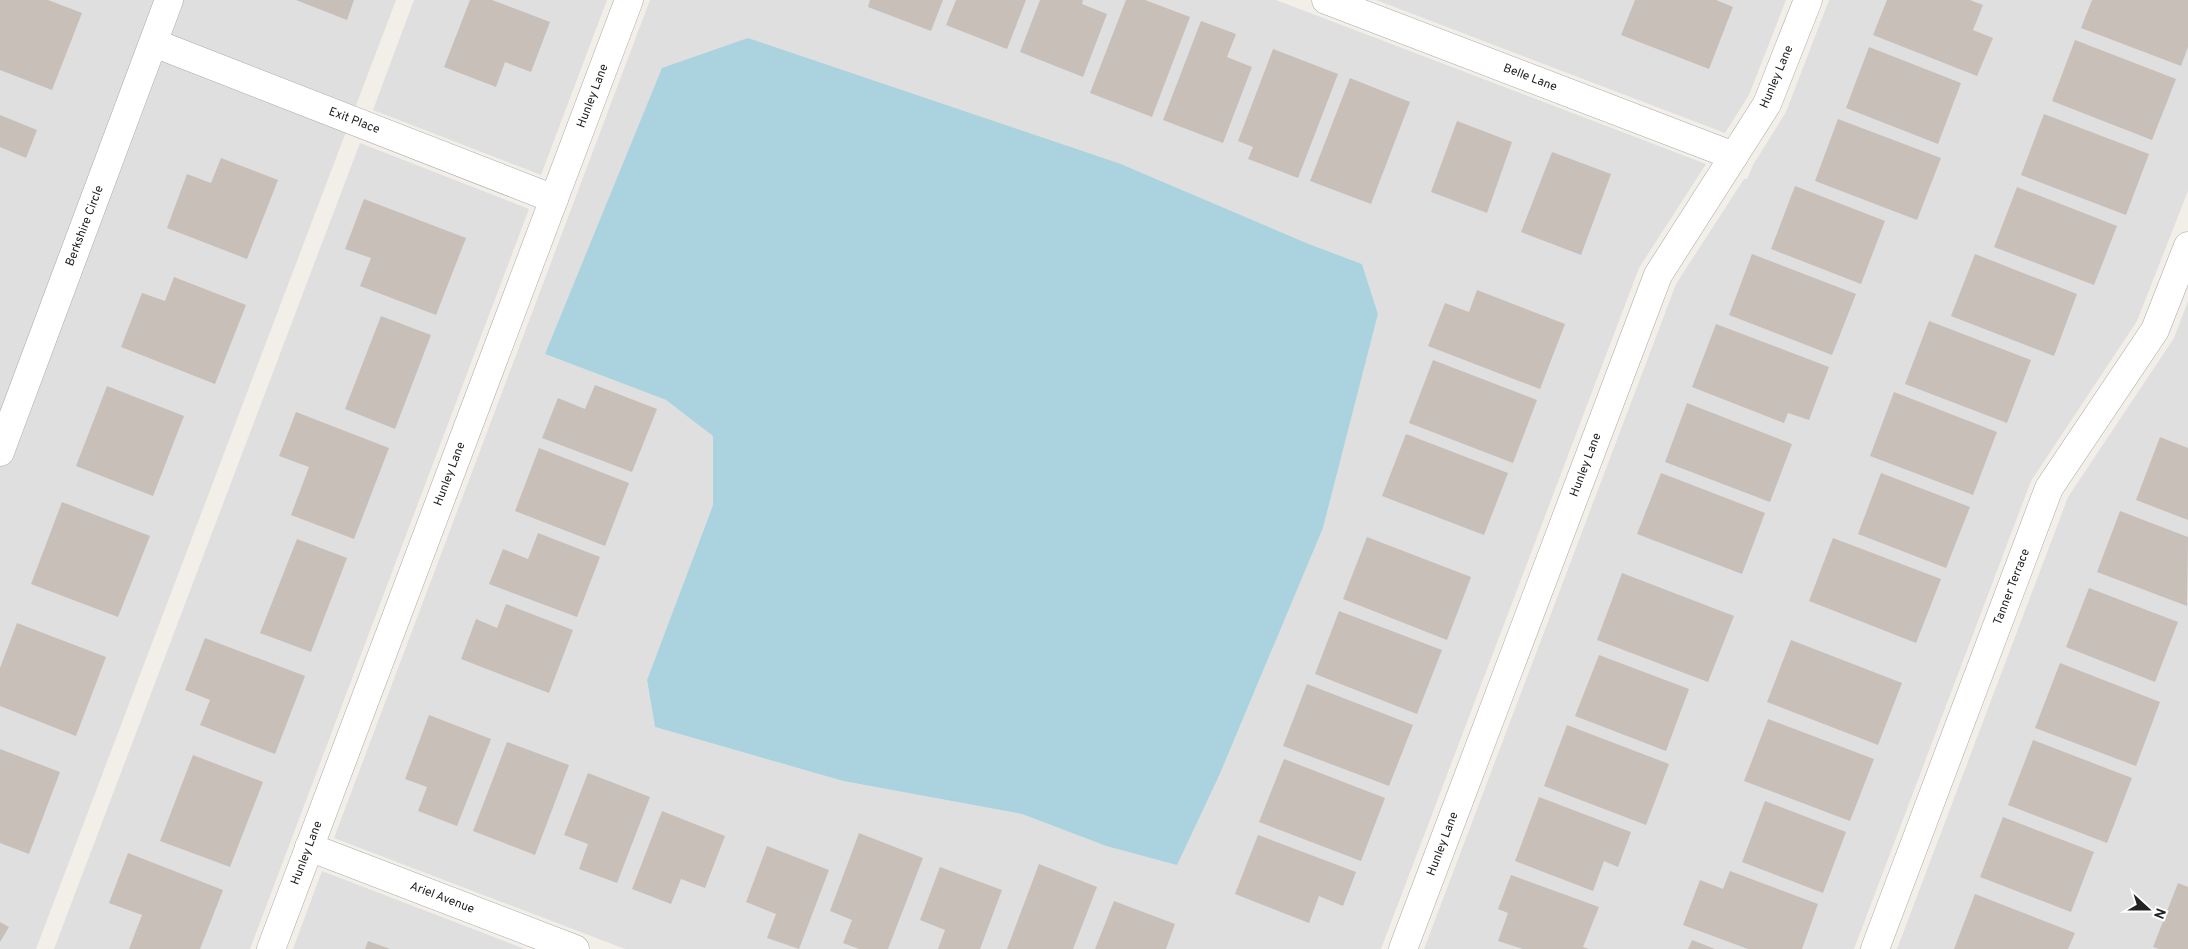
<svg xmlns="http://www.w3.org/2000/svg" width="2188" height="949" viewBox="0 0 2188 949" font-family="Overpass,sans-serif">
	<rect width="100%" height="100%" fill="#f2efe9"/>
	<g fill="#e0dfdf" fill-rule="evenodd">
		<path d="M0,0H396L36,949H0Z"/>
		<path d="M414,0H607L541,175L373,110Z"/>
		<path d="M650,0H1276L1706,164L1639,268L1381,949H625L334,838ZM1121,164L1309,244L1362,264L1378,314L1323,528L1219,776L1177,864L1106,846L1022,814L843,781L655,727L647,680L713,505V435L666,400L545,354Z"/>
		<path d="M1376,0H1786L1749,95L1725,133Z"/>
		<path d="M1829,0H2188V191L2137,321L2031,481L1854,949H1424L1676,284L1744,179H1747L1753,165L1786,112Z"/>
		<path d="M360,143L529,209L250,949H54Z"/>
		<path d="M2188,301V949H1897L2068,497L2174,338Z"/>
		<path d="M322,871L525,949H293Z"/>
	</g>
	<path fill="#aad3df" d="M748,38L1121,164L1309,244L1362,264L1378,314L1323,528L1219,776L1177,865L1106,846L1022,814L843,781L655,727L647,680L713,505V436L666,400L545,354L662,68Z"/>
	<g fill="#c7bfb8">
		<path d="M0,0H48L82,13L52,90L0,70Z"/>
		<path d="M296,0H354L347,20Z"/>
		<path d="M470,0H492L550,22L531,72L505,62L496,87L444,67Z"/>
		<path d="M870,0H943L931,31L868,7Z"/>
		<path d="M956,0H1026L1007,49L946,25Z"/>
		<path d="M1040,0H1083L1082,4L1107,14L1083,77L1020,52Z"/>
		<path d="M1126,0H1145L1190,17L1152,117L1090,93Z"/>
		<path d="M1635,0H1716L1733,7L1709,69L1621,35Z"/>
		<path d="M1887,0H1970L1983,5L1973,30L1993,38L1977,76L1873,35Z"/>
		<path d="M2092,0H2188V47L2181,66L2081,28Z"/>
		<path d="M1201,21L1236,34L1227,57L1252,67L1223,143L1163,120Z"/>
		<path d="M2075,40L2176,79L2152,140L2052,101Z"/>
		<path d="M1869,47L1961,83L1938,144L1846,108Z"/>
		<path d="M1273,49L1338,74L1298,178L1248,159L1253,147L1238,141Z"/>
		<path d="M1350,78L1410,102L1371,204L1310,181Z"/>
		<path d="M2044,114L2149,154L2126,215L2021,175Z"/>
		<path d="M0,115L37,130L26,158L0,147Z"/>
		<path d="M1838,119L1941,158L1917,220L1815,181Z"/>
		<path d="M1457,121L1512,142L1487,213L1431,192Z"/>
		<path d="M1552,152L1611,174L1581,255L1521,232Z"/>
		<path d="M221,158L278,180L247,259L167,228L187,174L211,183Z"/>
		<path d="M1795,186L1885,221L1861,284L1771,249Z"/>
		<path d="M2017,187L2117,226L2094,285L1994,247Z"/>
		<path d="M364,199L466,238L436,315L360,286L371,258L345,249Z"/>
		<path d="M1752,254L1856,294L1832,355L1729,315Z"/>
		<path d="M1975,254L2077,294L2054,356L1951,316Z"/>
		<path d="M174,277L246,305L215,384L121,347L142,293L165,301Z"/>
		<path d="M1477,290L1565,324L1540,389L1428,346L1445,303L1469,312Z"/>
		<path d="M381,316L431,335L395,429L345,409Z"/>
		<path d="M1929,321L2031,360L2007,423L1905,384Z"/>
		<path d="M1716,324L1829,367L1809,420L1788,413L1784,423L1692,387Z"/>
		<path d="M1433,360L1537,400L1513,463L1409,423Z"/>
		<path d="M595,385L657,409L632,472L542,438L558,398L585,409Z"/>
		<path d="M107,386L184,416L153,496L76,466Z"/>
		<path d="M1894,392L1997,432L1973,495L1870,456Z"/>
		<path d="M1687,403L1792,444L1770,502L1665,462Z"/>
		<path d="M296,412L389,448L354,539L291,515L309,467L279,456Z"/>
		<path d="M1406,434L1508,473L1484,535L1382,496Z"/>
		<path d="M2160,437L2188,448V520L2136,500Z"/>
		<path d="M539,448L629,483L605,546L515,511Z"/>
		<path d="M1661,473L1765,513L1742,574L1637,534Z"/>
		<path d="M1881,473L1970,507L1946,568L1858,534Z"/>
		<path d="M62,502L150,536L118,617L31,584Z"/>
		<path d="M2120,511L2188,537L2187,606L2097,572Z"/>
		<path d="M538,533L600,557L577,617L489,584L503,549L528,559Z"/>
		<path d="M1367,537L1471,577L1447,640L1343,599Z"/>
		<path d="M1833,538L1941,579L1916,643L1809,601Z"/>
		<path d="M297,539L347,558L311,652L260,633Z"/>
		<path d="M1622,573L1734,616L1708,682L1597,640Z"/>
		<path d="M2089,588L2178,622L2155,682L2066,647Z"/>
		<path d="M506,604L573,630L549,693L461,659L476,619L497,628Z"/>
		<path d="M1339,611L1442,650L1417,714L1315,674Z"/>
		<path d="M17,623L106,657L76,736L0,706V668Z"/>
		<path d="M205,638L305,676L275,754L200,725L210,700L185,690Z"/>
		<path d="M1791,640L1902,683L1878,745L1767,702Z"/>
		<path d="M1599,655L1689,689L1666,751L1575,716Z"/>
		<path d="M2060,663L2160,702L2136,766L2035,728Z"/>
		<path d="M1307,684L1413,725L1389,786L1283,746Z"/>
		<path d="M429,715L491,739L457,826L418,811L427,787L405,779Z"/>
		<path d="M1768,719L1874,759L1850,821L1744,781Z"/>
		<path d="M1567,725L1669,764L1646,825L1544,786Z"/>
		<path d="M2033,740L2132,778L2107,843L2008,805Z"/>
		<path d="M507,742L569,765L535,855L473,831Z"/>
		<path d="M0,749L60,772L29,854L0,843Z"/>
		<path d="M193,755L263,782L230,867L160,841Z"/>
		<path d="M1284,759L1385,798L1361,861L1259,822Z"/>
		<path d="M588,773L650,797L617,883L579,869L588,844L564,835Z"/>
		<path d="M1539,797L1631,832L1618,867L1604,861L1593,891L1515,861Z"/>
		<path d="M1765,801L1846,832L1823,893L1742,862Z"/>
		<path d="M662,811L725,836L705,888L681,879L671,904L632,889Z"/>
		<path d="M2003,817L2094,852L2071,912L1980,877Z"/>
		<path d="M859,833L923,858L888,949H859L843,943L852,920L830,911Z"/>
		<path d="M1258,835L1356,872L1343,906L1319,896L1309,923L1235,894Z"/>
		<path d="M767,846L829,870L799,949L767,938L776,914L746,902Z"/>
		<path d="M128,853L223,890L200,949H129L142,915L109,903Z"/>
		<path d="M1039,864L1097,887L1073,949H1007Z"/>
		<path d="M940,867L1002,890L980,949H938L945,930L920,920Z"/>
		<path d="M1730,871L1818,904L1802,949H1748L1683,925L1700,880L1723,889Z"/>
		<path d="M1511,875L1599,907L1583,947L1589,949H1523L1498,941L1508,913L1498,909Z"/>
		<path d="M2178,883L2188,887V949H2159L2153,947Z"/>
		<path d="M1975,894L2075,933L2068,949H1954Z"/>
		<path d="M1114,901L1175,924L1166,949H1095Z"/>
		<path d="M0,922L9,927L0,942Z"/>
		<path d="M1692,940L1715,949H1688Z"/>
		<path d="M368,941L390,949H365Z"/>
	</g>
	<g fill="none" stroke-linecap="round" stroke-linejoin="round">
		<g stroke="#a9a9a9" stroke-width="29">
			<g id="minor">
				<path d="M1326,0L1734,156"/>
				<path d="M154,43L554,199"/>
				<path d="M0,452L169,0"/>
				<path d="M309,847L575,949"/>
				<path d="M271,949L629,0"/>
				<path d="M1403,949L1658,275L1767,104L1808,0"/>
				<path d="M1875,949L2049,488L2155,330L2188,246"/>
			</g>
		</g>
		<use href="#minor" stroke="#fff" stroke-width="28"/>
	</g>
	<g text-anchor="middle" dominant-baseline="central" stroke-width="4.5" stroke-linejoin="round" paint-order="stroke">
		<g font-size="12" fill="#222" stroke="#fff">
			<text transform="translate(1777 77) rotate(-67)">Hunley Lane</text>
			<text transform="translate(1530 78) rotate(21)">Belle Lane</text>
			<text transform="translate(593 96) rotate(-69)">Hunley Lane</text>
			<text transform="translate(354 121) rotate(21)">Exit Place</text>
			<text transform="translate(85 226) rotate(-69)">Berkshire Circle</text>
			<text transform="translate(1586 465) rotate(-69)">Hunley Lane</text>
			<text transform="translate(450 474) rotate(-69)">Hunley Lane</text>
			<text transform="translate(2012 587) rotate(-69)">Tanner Terrace</text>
			<text transform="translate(1443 844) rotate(-69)">Hunley Lane</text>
			<text transform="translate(307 853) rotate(-69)">Hunley Lane</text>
			<text transform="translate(442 898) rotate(21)">Ariel Avenue</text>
		</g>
	</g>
	<g transform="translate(2148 909) rotate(111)" stroke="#ffffff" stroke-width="4" paint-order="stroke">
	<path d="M0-4L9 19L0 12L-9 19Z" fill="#222222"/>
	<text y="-8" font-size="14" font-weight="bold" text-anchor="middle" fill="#222222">N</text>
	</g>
</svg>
